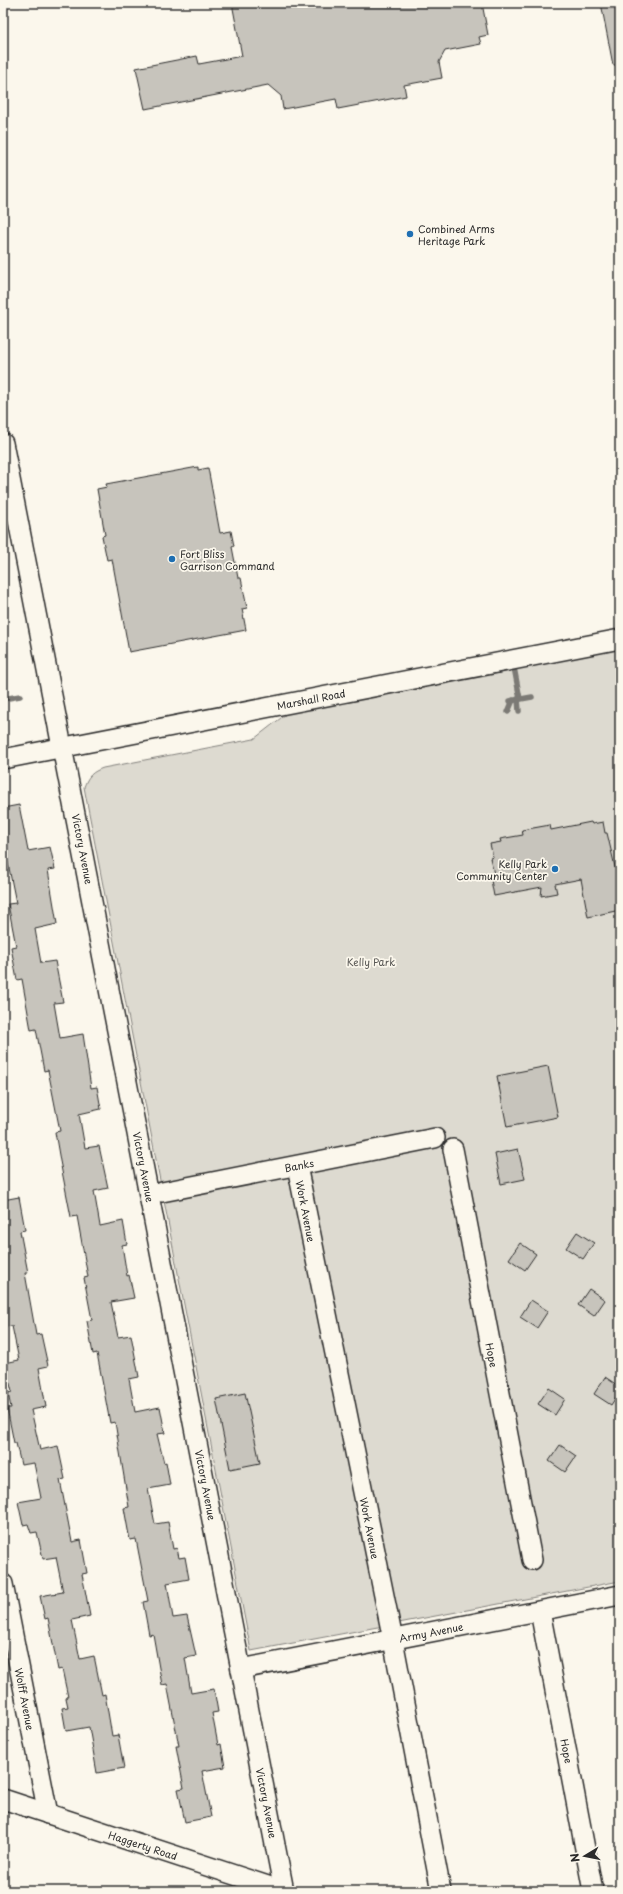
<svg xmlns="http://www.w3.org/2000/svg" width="623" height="1894" viewBox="0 0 623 1894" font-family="'Playpen Sans',sans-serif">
	<rect width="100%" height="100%" fill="#fbf7ec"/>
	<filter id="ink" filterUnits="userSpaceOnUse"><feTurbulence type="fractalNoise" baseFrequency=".025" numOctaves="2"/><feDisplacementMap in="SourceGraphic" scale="8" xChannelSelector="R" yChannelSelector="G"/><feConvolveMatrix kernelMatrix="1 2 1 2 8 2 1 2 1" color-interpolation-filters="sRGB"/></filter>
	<g filter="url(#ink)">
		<path fill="#dddad0" stroke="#84827e" d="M620,639V1581L251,1651L84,787C88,776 92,772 103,768L254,739L304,700Z"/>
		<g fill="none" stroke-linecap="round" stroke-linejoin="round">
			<g stroke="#7b7a75" stroke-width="5.5">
				<path d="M513,662L520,699"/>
				<path d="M3,699L20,696"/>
				<path d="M518,699L519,711"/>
				<path d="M510,701L532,697"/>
				<path d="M508,712L513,700"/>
			</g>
		</g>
		<g fill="#c7c4bc" stroke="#2b2b2b">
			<path d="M232,3H482L488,35L479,37L481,44L445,51L439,62L442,78L404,85L406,96L338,109L336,99L283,109L281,96L268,85L145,109L136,68L197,56L199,64L242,56Z"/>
			<path d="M601,3H620V65H613Z"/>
			<path d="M198,467V470L208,468L220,533L231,531L234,546L232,547L238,578H241L247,608L242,609L246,630L129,652L112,559L107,560L102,536L105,535L97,489L107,487L106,484Z"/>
			<path d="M19,805L28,851L50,847L55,869L48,870L57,924L35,929L41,963L55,961L63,1002L54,1003L60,1038L83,1034L91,1088L97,1087L101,1109L79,1114L85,1148L99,1146L108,1188L94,1191L100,1226L123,1221L127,1244L122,1245L127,1276L129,1275L134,1298L111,1302L118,1337L131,1335L139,1377L129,1379L135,1412L160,1407L165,1433L157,1434L164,1463L166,1462L170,1485L148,1489L155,1524L168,1522L173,1549L177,1548L179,1558L185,1557L189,1579L167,1583L173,1618L187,1616L196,1656L185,1658L191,1693L214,1689L218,1712L212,1713L218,1745L221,1744L225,1767L202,1771L211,1817L185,1822L178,1789L184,1788L176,1746H179L167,1684L162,1685L153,1634L149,1635L143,1602L148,1601L136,1539L130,1540L128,1530L124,1508L129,1507L115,1422L110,1423L97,1353L93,1354L87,1321L92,1320L84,1278L88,1277L77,1216L71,1217L60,1161L55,1132L60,1131L48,1070L44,1071L36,1029L31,1030L22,979L17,980L11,947L16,946L8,904L16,903L3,838V808Z"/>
			<path d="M591,822L592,824L603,822L605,833H607L620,888V910L588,917L581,879L555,884L557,893L541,896L542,887L494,896L490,875L494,874L490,858L493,857L490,844L501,842L500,839L523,835L522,830L550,825L551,830Z"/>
			<path d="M548,1066L558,1117L507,1127L497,1076Z"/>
			<path d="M518,1149L525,1179L501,1184L495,1154Z"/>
			<path d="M19,1197L25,1230L20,1231L28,1273H25L36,1335L41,1334L48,1366L39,1368L46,1407L31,1410L40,1450L58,1446L65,1479L60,1480L72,1542L81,1540L87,1573L82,1574L90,1616L72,1620L80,1659L94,1656L102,1695L105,1694L112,1736L118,1735L124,1768L97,1773L89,1727L66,1731L62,1708L68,1707L66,1698L68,1697L62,1669L58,1670L48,1618L45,1619L40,1596L63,1592L56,1557L43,1559L37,1532L31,1533L28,1524L23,1525L18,1502L41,1498L34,1463L21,1465L16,1443H14L7,1408H11L8,1393L12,1392L5,1363L19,1360L12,1326L3,1327V1200Z"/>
			<path d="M577,1232L594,1243L583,1259L566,1248Z"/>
			<path d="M520,1243L536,1254L525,1270L509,1259Z"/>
			<path d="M589,1289L605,1300L594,1316L578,1305Z"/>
			<path d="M531,1300L548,1311L537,1328L520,1317Z"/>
			<path d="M605,1377L620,1387V1391L611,1405L594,1394Z"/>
			<path d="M549,1388L565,1399L555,1415L538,1404Z"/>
			<path d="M245,1393L260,1463L230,1469L216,1399Z"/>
			<path d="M560,1445L576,1456L565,1472L549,1461Z"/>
		</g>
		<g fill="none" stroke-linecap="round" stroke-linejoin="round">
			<g stroke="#2b2b2b" stroke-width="22">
				<g id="minor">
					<path d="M3,443L284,1891"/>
					<path d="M3,759L620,639"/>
					<path d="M453,1149L532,1560"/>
					<path d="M297,1166L393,1640L441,1891"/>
					<path d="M162,1192L435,1138"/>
					<path d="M3,1584L48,1814"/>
					<path d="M540,1611L593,1891"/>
					<path d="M241,1669L620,1595"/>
					<path d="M3,1799L283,1891"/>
				</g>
			</g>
			<use href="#minor" stroke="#fbf7ec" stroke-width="19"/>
		</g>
	</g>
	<g fill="#1f6fb2" stroke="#fbf7ec" stroke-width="1.5">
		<circle cx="410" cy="234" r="4"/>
		<circle cx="172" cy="559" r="4"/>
		<circle cx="555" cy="869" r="4"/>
	</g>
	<g text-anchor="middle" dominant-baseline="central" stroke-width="3.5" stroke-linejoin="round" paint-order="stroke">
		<g font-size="10" fill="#2b2b2b" stroke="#fbf7ec" text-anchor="start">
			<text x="418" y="228">Combined Arms<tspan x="418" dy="12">Heritage Park</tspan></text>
			<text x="180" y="553">Fort Bliss<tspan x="180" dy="12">Garrison Command</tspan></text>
			<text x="547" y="863" text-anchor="end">Kelly Park<tspan x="547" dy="12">Community Center</tspan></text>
		</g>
		<g font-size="10" fill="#2b2b2b" stroke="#fbf7ec">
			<text transform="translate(311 699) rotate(-11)">Marshall Road</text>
			<text transform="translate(83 849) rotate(79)">Victory Avenue</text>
			<text transform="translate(299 1165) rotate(-11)">Banks</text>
			<text transform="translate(144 1167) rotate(79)">Victory Avenue</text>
			<text transform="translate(306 1211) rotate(79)">Work Avenue</text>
			<text transform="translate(492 1355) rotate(79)">Hope</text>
			<text transform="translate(206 1485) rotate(79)">Victory Avenue</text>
			<text transform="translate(370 1528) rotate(79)">Work Avenue</text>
			<text transform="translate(431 1632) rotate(-11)">Army Avenue</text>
			<text transform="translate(25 1699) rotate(79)">Wolff Avenue</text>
			<text transform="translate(567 1751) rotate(79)">Hope</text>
			<text transform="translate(267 1803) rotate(79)">Victory Avenue</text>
			<text transform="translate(143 1845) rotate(18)">Haggerty Road</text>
		</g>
		<g font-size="10" fill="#585754" stroke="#fbf7ec">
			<text x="371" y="961">Kelly Park</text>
		</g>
	</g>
	<rect width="623" height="1894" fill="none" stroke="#fbf7ec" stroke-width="16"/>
	<rect x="8" y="8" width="607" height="1878" fill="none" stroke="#2b2b2b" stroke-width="1.5" filter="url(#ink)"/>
	<g transform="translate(585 1856) rotate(260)" stroke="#fbf7ec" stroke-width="3" paint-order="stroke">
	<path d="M0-3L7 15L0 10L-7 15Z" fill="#2b2b2b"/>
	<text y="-6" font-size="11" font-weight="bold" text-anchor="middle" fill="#2b2b2b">N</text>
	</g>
</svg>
